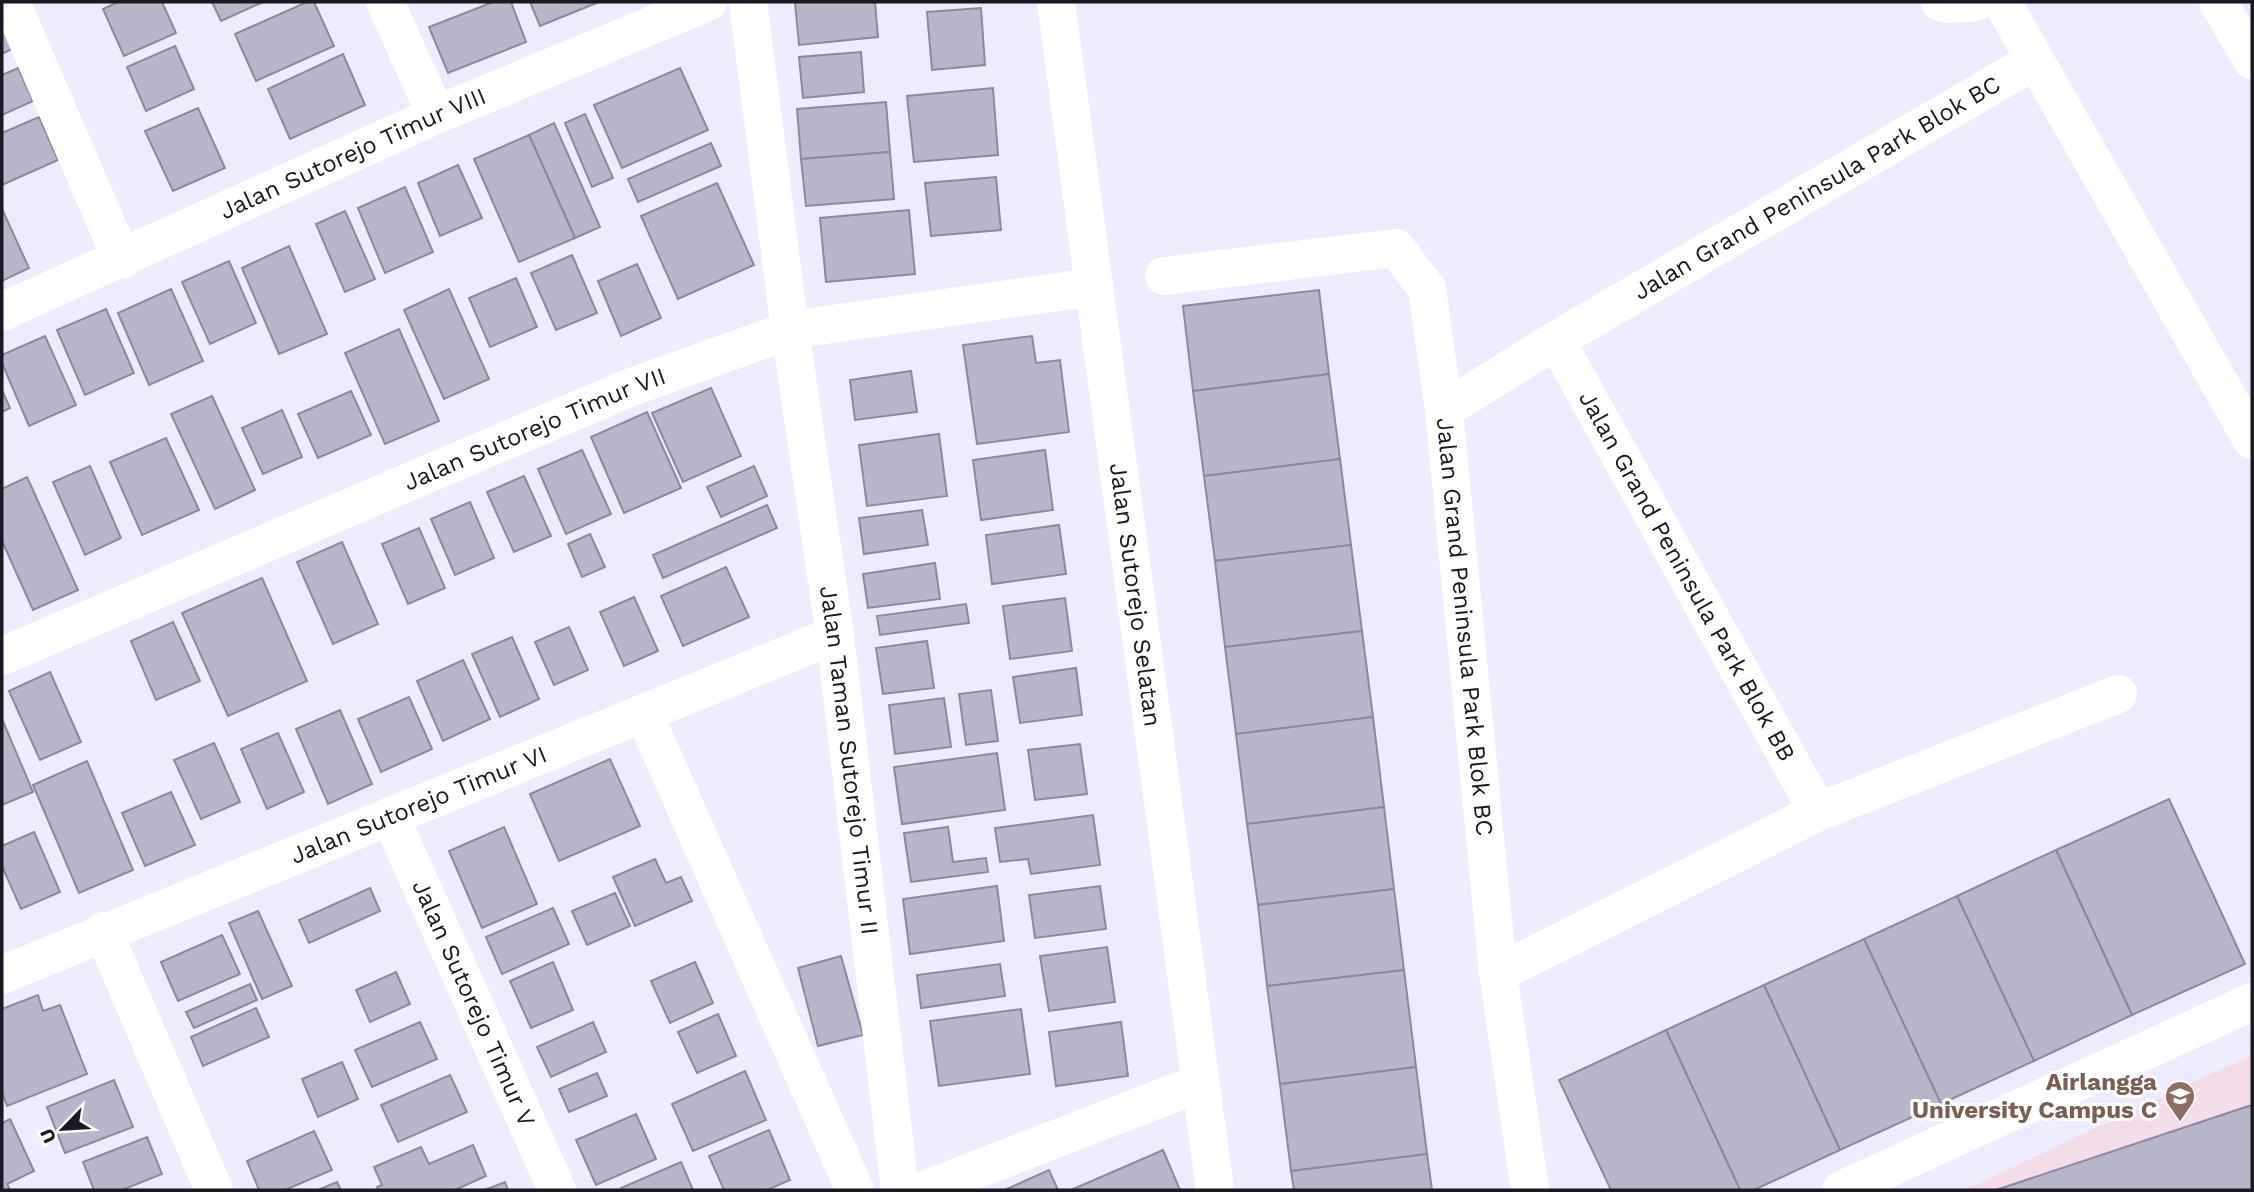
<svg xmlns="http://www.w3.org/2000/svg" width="2254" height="1192" viewBox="0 0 2254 1192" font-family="'Work Sans',sans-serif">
	<rect width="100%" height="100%" fill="#edebfd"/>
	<path fill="#f4dce8" d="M2252,1055V1190H1964Z"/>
	<g fill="#b9b6cc" stroke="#8c899e" stroke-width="2">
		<path d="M118,2H162L176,33L124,56L103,9Z"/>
		<path d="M212,2H263L221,21Z"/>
		<path d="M307,2H314L334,46L256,81L235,34Z"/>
		<path d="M493,2H511L526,42L448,73L429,27Z"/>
		<path d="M530,2H599L540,26Z"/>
		<path d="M795,2H875L878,37L799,45Z"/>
		<path d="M981,8L985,65L932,70L927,12Z"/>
		<path d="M2,11L18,46L2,54Z"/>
		<path d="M175,46L194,89L146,111L127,67Z"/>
		<path d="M861,52L864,92L803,98L799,57Z"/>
		<path d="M343,54L365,105L290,139L268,89Z"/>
		<path d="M18,68L33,101L2,115V75Z"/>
		<path d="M680,68L708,130L622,168L594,105Z"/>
		<path d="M993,88L998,155L914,162L907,96Z"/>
		<path d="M886,102L890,152L801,159L797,109Z"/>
		<path d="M198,108L225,168L173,191L145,131Z"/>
		<path d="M585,114L613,178L592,187L565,123Z"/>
		<path d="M39,117L58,160L2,185V133Z"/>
		<path d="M554,123L600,227L575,238L529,135Z"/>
		<path d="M529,135L575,238L519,262L474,159Z"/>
		<path d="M711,143L721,166L638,202L628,179Z"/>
		<path d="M890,152L894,199L806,206L801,159Z"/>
		<path d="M458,165L482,218L440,236L418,183Z"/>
		<path d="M996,177L1001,230L931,236L925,183Z"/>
		<path d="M717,183L754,265L678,299L641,216Z"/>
		<path d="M405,187L433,252L385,273L358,208Z"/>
		<path d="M2,209L29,268L2,281Z"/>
		<path d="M909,210L915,274L826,282L820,218Z"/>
		<path d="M345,211L375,279L345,292L316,224Z"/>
		<path d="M289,246L327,334L279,354L242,268Z"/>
		<path d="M572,255L597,313L556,330L531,273Z"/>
		<path d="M229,261L256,323L210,344L182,282Z"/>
		<path d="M637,264L661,318L621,336L598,281Z"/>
		<path d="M516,278L537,327L490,347L469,298Z"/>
		<path d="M171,289L203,361L149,385L118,313Z"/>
		<path d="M449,289L489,379L444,399L404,310Z"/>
		<path d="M1319,290L1329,374L1193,391L1183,306Z"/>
		<path d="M106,309L134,373L85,395L57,330Z"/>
		<path d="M399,329L439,421L385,444L345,353Z"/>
		<path d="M45,336L76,405L29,426L2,363V355Z"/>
		<path d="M1032,336L1036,363L1060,360L1069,432L977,444L963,345Z"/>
		<path d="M911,371L917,412L855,420L850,380Z"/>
		<path d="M1329,374L1340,459L1204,476L1193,391Z"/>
		<path d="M711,388L741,456L683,482L652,413Z"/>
		<path d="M2,390L10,408L2,412Z"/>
		<path d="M351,391L371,435L318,458L298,414Z"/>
		<path d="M212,396L255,490L215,509L171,414Z"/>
		<path d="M282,410L302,457L263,474L242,428Z"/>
		<path d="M647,412L681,488L624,513L591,437Z"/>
		<path d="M939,434L947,496L867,506L859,445Z"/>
		<path d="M166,438L199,510L142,535L110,462Z"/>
		<path d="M582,450L611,514L566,534L538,469Z"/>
		<path d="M1045,450L1053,510L981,520L973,460Z"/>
		<path d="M1340,459L1351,545L1215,561L1204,476Z"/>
		<path d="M90,466L121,538L85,555L53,482Z"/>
		<path d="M754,466L767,496L721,517L707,487Z"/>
		<path d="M524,476L551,536L514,552L487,492Z"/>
		<path d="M27,477L78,590L33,610L2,541V489Z"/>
		<path d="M470,502L494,558L455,575L431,519Z"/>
		<path d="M767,505L777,528L663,578L653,555Z"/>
		<path d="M922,510L928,545L864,554L859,518Z"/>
		<path d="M1059,525L1066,574L992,584L986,535Z"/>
		<path d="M419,528L445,588L408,604L382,544Z"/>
		<path d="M590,534L605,567L582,577L568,544Z"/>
		<path d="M342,542L378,624L333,644L297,562Z"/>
		<path d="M1351,545L1362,631L1225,647L1215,561Z"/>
		<path d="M935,563L940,599L868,608L863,574Z"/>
		<path d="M726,567L749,617L683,646L661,596Z"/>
		<path d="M262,578L307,681L228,716L182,613Z"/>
		<path d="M634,597L658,651L624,666L600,612Z"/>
		<path d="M1065,598L1072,651L1010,659L1003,606Z"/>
		<path d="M966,604L969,623L880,635L877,616Z"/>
		<path d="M173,622L200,681L156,700L131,641Z"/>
		<path d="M569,627L588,670L554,685L535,642Z"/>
		<path d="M1362,631L1373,717L1236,734L1225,647Z"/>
		<path d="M512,637L539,699L500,717L472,654Z"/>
		<path d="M927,641L934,688L883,694L876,648Z"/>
		<path d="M463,660L490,719L443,741L417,681Z"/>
		<path d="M1076,668L1082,715L1020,723L1013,677Z"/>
		<path d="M50,672L81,742L40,760L9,691Z"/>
		<path d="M991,690L998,741L966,745L959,694Z"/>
		<path d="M409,697L432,749L381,772L358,719Z"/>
		<path d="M944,698L951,747L895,754L889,705Z"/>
		<path d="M340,710L372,784L328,804L296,729Z"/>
		<path d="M1373,717L1384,807L1247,824L1236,734Z"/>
		<path d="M2,719L33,792L2,805Z"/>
		<path d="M278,733L304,792L267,809L241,749Z"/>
		<path d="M214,743L240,802L201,819L174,760Z"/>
		<path d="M1080,744L1087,794L1035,800L1028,750Z"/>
		<path d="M997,753L1005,810L902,824L894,767Z"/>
		<path d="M610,759L640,826L559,861L530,794Z"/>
		<path d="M87,761L133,870L79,893L33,785Z"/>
		<path d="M171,792L195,845L145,866L122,813Z"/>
		<path d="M2169,799L2245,964L2132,1015L2056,850Z"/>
		<path d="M1384,807L1394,889L1258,905L1247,824Z"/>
		<path d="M1093,815L1100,865L1031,874L1028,859L1000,862L995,828Z"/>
		<path d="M504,827L537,904L482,928L449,851Z"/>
		<path d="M948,827L953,862L986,858L988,872L911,882L904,833Z"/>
		<path d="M34,832L60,892L21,909L2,866V846Z"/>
		<path d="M2056,850L2132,1015L2034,1061L1957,896Z"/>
		<path d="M655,859L666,883L681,877L692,901L635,926L613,877Z"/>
		<path d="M997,886L1004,941L910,954L903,899Z"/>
		<path d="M1100,886L1106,929L1035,938L1029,895Z"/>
		<path d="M370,888L380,911L309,943L299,920Z"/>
		<path d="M1394,889L1404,970L1267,986L1258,905Z"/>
		<path d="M615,893L630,926L587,945L572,911Z"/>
		<path d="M1957,896L2034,1061L1941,1104L1864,939Z"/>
		<path d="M553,908L569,944L502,974L486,937Z"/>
		<path d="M258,911L292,986L262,999L229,923Z"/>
		<path d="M222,935L240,974L178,1001L161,962Z"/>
		<path d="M1864,939L1941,1104L1840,1150L1764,985Z"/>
		<path d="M1107,947L1115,1002L1049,1011L1040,956Z"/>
		<path d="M841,956L863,1035L818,1046L798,968Z"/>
		<path d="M553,962L573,1010L531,1028L510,981Z"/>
		<path d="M695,962L713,1003L670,1023L651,981Z"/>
		<path d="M1000,964L1005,996L921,1008L917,975Z"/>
		<path d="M1404,970L1416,1067L1280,1084L1267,986Z"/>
		<path d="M396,972L410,1004L370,1022L356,990Z"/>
		<path d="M250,984L257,1000L194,1028L186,1012Z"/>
		<path d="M1764,985L1840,1150L1754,1190H1740L1666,1030Z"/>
		<path d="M38,995L43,1011L60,1005L87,1074L7,1106L2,1092V1009Z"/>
		<path d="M256,1008L269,1037L203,1066L191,1037Z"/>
		<path d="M1021,1009L1030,1074L939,1086L930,1021Z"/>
		<path d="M718,1014L736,1056L697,1073L678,1032Z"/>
		<path d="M420,1022L437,1059L372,1087L355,1050Z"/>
		<path d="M593,1022L606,1052L551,1077L537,1047Z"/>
		<path d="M1121,1022L1128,1076L1056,1086L1049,1032Z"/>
		<path d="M1666,1030L1740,1190H1611L1559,1080Z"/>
		<path d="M342,1062L358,1099L318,1117L302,1079Z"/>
		<path d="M1416,1067L1427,1154L1291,1171L1280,1084Z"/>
		<path d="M745,1071L766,1120L693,1151L672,1104Z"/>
		<path d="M597,1073L607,1096L569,1112L559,1089Z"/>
		<path d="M450,1075L467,1112L398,1142L381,1105Z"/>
		<path d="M114,1080L133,1127L65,1153L47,1107Z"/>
		<path d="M2252,1105V1190H1996Z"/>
		<path d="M636,1114L656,1159L596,1185L576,1140Z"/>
		<path d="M10,1119L34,1171L7,1184L10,1190H2V1123Z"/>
		<path d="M769,1130L790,1180L767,1190H724L709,1156Z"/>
		<path d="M314,1131L332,1170L285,1190H259L247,1161Z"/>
		<path d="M147,1137L162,1174L122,1190H94L83,1162Z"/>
		<path d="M473,1145L486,1176L455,1190H378L377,1187L382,1185L374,1167L421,1147L429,1164Z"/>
		<path d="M1163,1150L1180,1190H1071Z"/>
		<path d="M1427,1154L1432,1190H1294L1291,1171Z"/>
		<path d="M681,1162L693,1190H622L621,1188Z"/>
		<path d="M1049,1170L1058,1190H1007V1189Z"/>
		<path d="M337,1182L341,1190H318Z"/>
		<path d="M505,1182L508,1190H485Z"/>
	</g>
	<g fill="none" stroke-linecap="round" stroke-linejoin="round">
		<g stroke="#fff" stroke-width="38">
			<path d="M11,2L122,260"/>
			<path d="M385,2L436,115"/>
			<path id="s1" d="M748,2L790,330L835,635L900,1190"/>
			<path id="s2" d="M1056,2L1215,1190"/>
			<path d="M1940,2L1950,4L1976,2"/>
			<path d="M2002,2L2252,440"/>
			<path d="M2218,2L2252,60"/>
			<path id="s3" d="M1164,276L1396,248L1427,289L1444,410L1498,973L1530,1190"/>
			<path id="s4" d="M2,312L436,115L708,2"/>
			<path id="s5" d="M1556,340L1818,812"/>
			<path id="s6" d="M1444,410L1556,340L2034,61"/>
			<path id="s7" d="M2,656L629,388L790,330L1093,287"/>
			<path d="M644,714L855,1190"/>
			<path id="s8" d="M390,816L557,1190"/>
			<path d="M103,931L214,1190"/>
			<path d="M1498,973L1818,812L2118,694"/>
			<path id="s9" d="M2,975L835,635"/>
			<path d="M924,1190L1200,1083"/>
			<path d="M1841,1190L2252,1002"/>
		</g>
	</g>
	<defs>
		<g id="university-pin" transform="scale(1.575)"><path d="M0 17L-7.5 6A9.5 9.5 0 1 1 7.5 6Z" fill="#8d6e63" stroke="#fff"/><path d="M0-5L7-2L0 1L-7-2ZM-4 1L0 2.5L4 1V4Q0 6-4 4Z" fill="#fff"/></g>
	</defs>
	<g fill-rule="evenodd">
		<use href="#university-pin" x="2180" y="1096"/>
	</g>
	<g text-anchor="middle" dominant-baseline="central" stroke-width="6" stroke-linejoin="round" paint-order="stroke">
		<g font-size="24" fill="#1a1921" stroke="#fff">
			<text stroke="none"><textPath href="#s4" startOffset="385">Jalan Sutorejo Timur VIII</textPath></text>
			<text stroke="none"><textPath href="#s6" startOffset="434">Jalan Grand Peninsula Park Blok BC</textPath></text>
			<text stroke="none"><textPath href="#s7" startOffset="579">Jalan Sutorejo Timur VII</textPath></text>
			<text stroke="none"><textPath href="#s5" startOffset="270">Jalan Grand Peninsula Park Blok BB</textPath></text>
			<text stroke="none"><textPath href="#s2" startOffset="598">Jalan Sutorejo Selatan</textPath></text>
			<text stroke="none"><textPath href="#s3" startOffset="625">Jalan Grand Peninsula Park Blok BC</textPath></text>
			<text stroke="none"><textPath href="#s1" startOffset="765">Jalan Taman Sutorejo Timur II</textPath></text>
			<text stroke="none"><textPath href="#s9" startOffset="450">Jalan Sutorejo Timur VI</textPath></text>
			<text stroke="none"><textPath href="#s8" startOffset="205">Jalan Sutorejo Timur V</textPath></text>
		</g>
		<g font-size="24" font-weight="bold" fill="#785e54" stroke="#fff" text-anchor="end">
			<text x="2157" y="1082">Airlangga<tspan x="2157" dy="28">University Campus C</tspan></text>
		</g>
	</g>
	<rect width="2254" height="1192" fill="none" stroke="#1a1921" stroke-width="7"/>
	<g transform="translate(63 1129) rotate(245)" stroke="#ffffff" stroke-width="5" paint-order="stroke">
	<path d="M0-5L12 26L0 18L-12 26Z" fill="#1a1921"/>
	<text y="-10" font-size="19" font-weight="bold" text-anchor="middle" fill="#1a1921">U</text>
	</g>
</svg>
